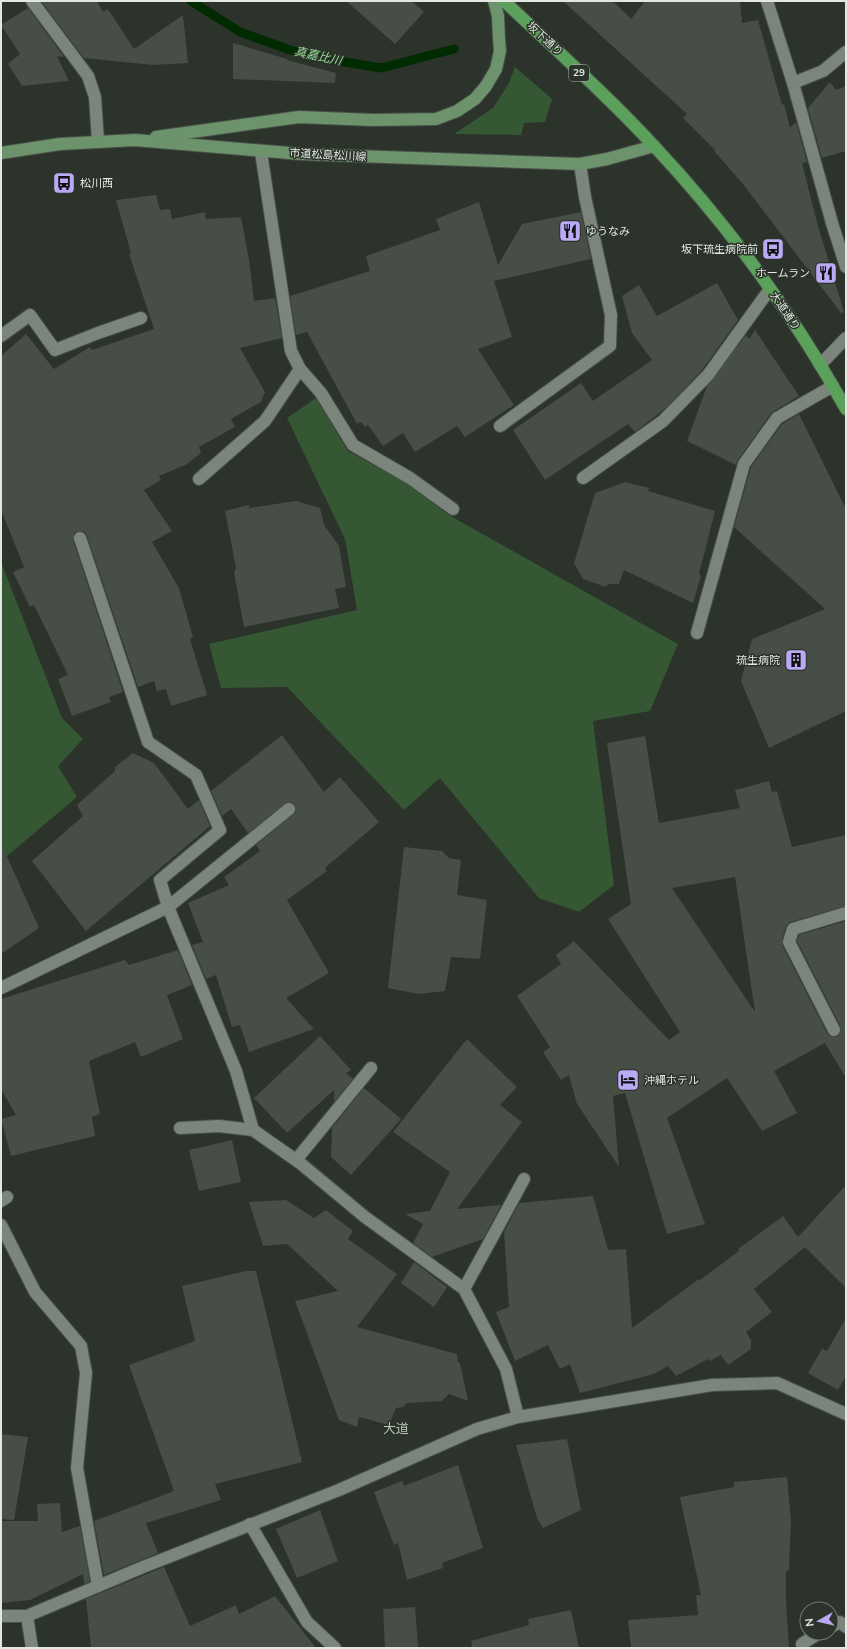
<svg xmlns="http://www.w3.org/2000/svg" width="847" height="1649" viewBox="0 0 847 1649" font-family="'Nunito Sans','Noto Sans JP',sans-serif">
	<rect width="100%" height="100%" fill="#2b332a"/>
	<g fill="#355733">
		<path d="M515,67L552,99L545,122L524,123L521,135L454,134L493,108L509,83Z"/>
		<path d="M316,398L348,451L405,482L447,514L678,644L650,711L593,721L614,885L579,912L539,898L440,778L404,810L287,687L221,688L209,644L357,610L345,539L287,418Z"/>
		<path d="M1,562L62,718L83,739L58,766L77,797L1,861Z"/>
	</g>
	<g fill="none" stroke-linecap="round" stroke-linejoin="round">
		<path stroke="#002a00" stroke-width="9" d="M191,1L240,32L290,50L327,59L381,68L454,49"/>
	</g>
	<g fill="#464e45" fill-rule="evenodd">
		<path d="M41,1H97L103,12L108,9L134,49L183,15L188,63L153,65L84,58Z"/>
		<path d="M346,1H412L424,12L395,44Z"/>
		<path d="M563,1H613L631,19L645,1H740L742,23L758,20L782,105L784,104L790,128L796,122L807,162L802,163L818,226L844,312L841,313L743,184L714,151L715,150L683,118L687,114Z"/>
		<path d="M28,8L64,57L57,56L69,81L22,86L8,64L20,54L1,25Z"/>
		<path d="M233,43L287,59V60L336,73L335,83L233,79Z"/>
		<path d="M830,82L836,90L846,86V151L822,158L808,108Z"/>
		<path d="M156,195L160,210L170,209L172,219L205,212L206,219L241,217L249,260L254,301L275,298L282,338L240,348L265,392L261,402L231,419L235,427L199,447L201,453L187,464L159,476L161,480L144,490L172,531L152,542L179,588L193,637L190,639L207,695L171,706L166,689L157,691L154,681L138,687L87,536L85,532L78,531L74,533L73,540L123,692L109,697L111,702L72,716L58,679L68,675L34,605L30,607L13,572L24,567L1,510V356L26,334L54,369L90,347L92,350L154,329L129,254L131,253L116,200Z"/>
		<path d="M479,202L498,265L522,224L581,212L591,259L494,281L512,337L478,349L514,405L465,437L457,426L415,452L403,433L383,446L368,425L365,427L361,422L357,424L307,332L296,335L290,296L370,271L366,256L440,230L436,219Z"/>
		<path d="M717,283L738,320L702,370L667,407L635,432L628,424L545,480L513,430L581,383L593,401L652,360L632,333L622,296L639,285L657,316Z"/>
		<path d="M755,330L799,396L771,413L738,460L736,465L687,441L707,386L746,335L749,339Z"/>
		<path d="M799,414L846,509V711L769,748L741,681L752,639L825,609L734,527L751,467L782,424Z"/>
		<path d="M625,482L649,488L648,491L715,511L699,574L701,576L693,603L624,570L619,584H608L606,587L583,579L574,563L595,493Z"/>
		<path d="M296,501L320,508L324,525L339,546L346,587L335,589L339,608L244,627L234,572L236,568L225,511L249,505V508Z"/>
		<path d="M282,735L324,792L340,777L379,822L325,868L327,871L287,900L329,973L286,998L314,1029L249,1052L240,1025L232,1027L216,975L206,979L192,945L203,942L188,903L229,885L224,877L260,851L256,845L296,812L295,805L292,802H287L248,833L231,809L222,816L211,791Z"/>
		<path d="M645,736L659,823L740,808L735,790L769,781L772,792L777,791L792,847L846,835V906L790,922L786,926L782,940V945L827,1033L830,1036L837,1037L840,1034L841,1027L797,941L799,935L846,921V1078L825,1043L774,1071L797,1113L762,1131L727,1078L667,1118L705,1224L667,1234L625,1093L613,1096L619,1167L577,1104L569,1075L561,1080L543,1052L550,1047L517,996L561,964L556,955L574,941L669,1040L680,1032L608,919L631,904L607,743ZM735,877L755,1012L672,888Z"/>
		<path d="M133,753L154,763L188,809L199,800L210,826L86,931L32,861L83,816L77,805L115,771V767Z"/>
		<path d="M1,843L39,928L1,954Z"/>
		<path d="M404,847L442,851L449,858L461,860L457,895L487,900L480,959L451,957L445,991L418,994L388,988Z"/>
		<path d="M178,950L192,985L167,995L183,1039L141,1057L135,1042L89,1061L100,1114L92,1117L95,1136L11,1156L1,1119L16,1115L1,1089V999L125,960L129,965Z"/>
		<path d="M320,1036L351,1070L346,1073L353,1079L334,1102V1090L287,1133L254,1098Z"/>
		<path d="M467,1039L517,1087L500,1105L522,1122L457,1209L501,1205L483,1239L432,1257L413,1243L423,1224L405,1214L430,1211L450,1172L393,1132Z"/>
		<path d="M364,1088L401,1119L351,1175L331,1157L332,1128Z"/>
		<path d="M232,1140L241,1182L199,1191L189,1150Z"/>
		<path d="M846,1185V1288L805,1247L754,1289L772,1312L746,1332L751,1340V1349L728,1365L721,1355L710,1361L708,1359L676,1376L668,1366L654,1374L580,1393L570,1364L560,1369L548,1345L515,1361L496,1312L509,1307L504,1232L519,1203L593,1196L608,1250L626,1249L632,1328L699,1279L700,1280L739,1251L738,1249L783,1216L798,1237Z"/>
		<path d="M286,1200L314,1218L326,1210L353,1231L348,1239L397,1274L357,1327L457,1354L458,1362L460,1363L468,1401L449,1394L442,1401L407,1403L403,1407L396,1408L389,1425L359,1417L357,1427L339,1420L295,1301L338,1291L287,1244L263,1246L249,1202Z"/>
		<path d="M414,1262L447,1287L434,1307L401,1283Z"/>
		<path d="M246,1271H256L302,1462L215,1484L221,1500L146,1523L158,1553L104,1575L94,1521L174,1491L129,1365L195,1341L182,1286Z"/>
		<path d="M846,1318V1376L838,1390L808,1373L822,1349L827,1351Z"/>
		<path d="M1,1434L28,1437L14,1520L1,1519Z"/>
		<path d="M567,1439L581,1510L543,1528L537,1518L516,1445Z"/>
		<path d="M458,1465L483,1548L442,1563L443,1568L407,1580L398,1543L394,1545L374,1492L402,1481L404,1486Z"/>
		<path d="M787,1477L791,1521L789,1571L786,1570V1602L789,1648H631L628,1620L698,1615L696,1595H701L680,1497L734,1487V1482Z"/>
		<path d="M60,1503L62,1532L80,1526L90,1581L84,1584L83,1574L30,1600L1,1603V1521H38L37,1504Z"/>
		<path d="M320,1510L338,1561L297,1578L276,1529Z"/>
		<path d="M164,1567L190,1626L236,1605L239,1614L275,1596L316,1648H91L86,1599Z"/>
		<path d="M415,1607L418,1648H385L383,1609Z"/>
		<path d="M571,1610L579,1648H472L471,1641L529,1625L528,1619Z"/>
	</g>
	<g fill="none" stroke-linecap="round" stroke-linejoin="round">
		<g stroke="#494f49" stroke-width="14">
			<g id="street">
				<path d="M32,1L88,76L95,97L98,141"/>
				<path d="M767,1L793,83L832,223L846,267"/>
				<path d="M793,83L823,71L846,52"/>
				<path d="M261,152L291,351L300,369L321,393L353,445L410,478L453,509"/>
				<path d="M1,336L30,315L55,350L98,333L141,318"/>
				<path d="M820,365L846,338"/>
				<path d="M500,426L610,346L611,315L585,197L580,164"/>
				<path d="M583,478L663,421L708,375L770,289"/>
				<path d="M199,479L265,421L300,369"/>
				<path d="M80,538L148,742L196,775L220,830L160,880L168,907L289,809"/>
				<path d="M697,633L744,464L777,418L833,386"/>
				<path d="M1,988L168,907L236,1071L253,1130L300,1163L365,1217L464,1289L506,1369L518,1417"/>
				<path d="M834,1030L789,942L793,929L846,913"/>
				<path d="M180,1128L219,1126L253,1130"/>
				<path d="M296,1160L371,1068"/>
				<path d="M1,1201L7,1197"/>
				<path d="M1,1225L35,1292L81,1346L86,1373L77,1468L98,1586"/>
				<path d="M464,1289L524,1179"/>
				<path d="M250,1524L307,1622L335,1648"/>
				<path d="M1,1616H27L143,1567L339,1490L477,1429L518,1417L712,1385L777,1383L846,1414"/>
				<path d="M27,1616L32,1648"/>
				<path d="M831,1627L840,1622L846,1627"/>
				<path d="M802,1644L819,1633"/>
			</g>
		</g>
		<g stroke="#494f49" stroke-width="14">
			<g id="secondary">
				<path d="M156,137L299,117L373,120L436,119L457,111L475,99L486,86L496,69L500,51L499,39L498,16L494,1"/>
				<path d="M1,153L60,144L135,140L301,154L580,164L607,159L654,146"/>
			</g>
		</g>
		<g stroke="#494f49" stroke-width="14">
			<path id="primary" d="M504,1C554,48 607,95 654,146C728,225 793,314 846,409"/>
		</g>
		<use href="#street" stroke="#7c857c" stroke-width="12"/>
		<use href="#secondary" stroke="#6c936c" stroke-width="12"/>
		<use href="#primary" stroke="#5ba15b" stroke-width="12"/>
	</g>
	<defs>
		<g id="bus-square" transform="scale(1.15)"><rect x="-9" y="-9" width="18" height="18" rx="4" fill="#baaaf6" stroke="#2b332a"/><path d="M-5-6H5V4H4V6H2V4H-2V6H-4V4H-5ZM-3.5-4V0h7V-4ZM-3.5 1.2v1.5H-2V1.2ZM2 1.2v1.5H3.5V1.2Z" fill="#111"/></g>
		<g id="restaurant-square" transform="scale(1.15)"><rect x="-9" y="-9" width="18" height="18" rx="4" fill="#baaaf6" stroke="#2b332a"/><path d="M-5-6h1v4h1v-4h1v4h1v-4h1v5L-1.5 .5V6h-2V.5L-5-1ZM5-6V6H3V1.5H1.5Q1.5-4 5-6Z" fill="#111"/></g>
		<g id="building-square" transform="scale(1.15)"><rect x="-9" y="-9" width="18" height="18" rx="4" fill="#baaaf6" stroke="#2b332a"/><path d="M-4-6H4V6H1V3H-1V6H-4ZM-2.5-4.3h1.7v1.8h-1.7ZM.8-4.3h1.7v1.8H.8ZM-2.5-1h1.7V.8h-1.7ZM.8-1h1.7V.8H.8Z" fill="#111"/></g>
		<g id="hotel-square" transform="scale(1.15)"><rect x="-9" y="-9" width="18" height="18" rx="4" fill="#baaaf6" stroke="#2b332a"/><path d="M-6-4.5h1.5V1H6V5H4.5V3h-9V5H-6ZM-4 0a1.8 1.8 0 1 1 3.6 0ZM.5 0V-2.5h3Q6-2.5 6 0Z" fill="#111"/></g>
	</defs>
	<g fill-rule="evenodd">
		<use href="#bus-square" x="64" y="183"/>
		<use href="#restaurant-square" x="570" y="231"/>
		<use href="#bus-square" x="773" y="249"/>
		<use href="#restaurant-square" x="826" y="273"/>
		<use href="#building-square" x="796" y="660"/>
		<use href="#hotel-square" x="628" y="1080"/>
	</g>
	<g text-anchor="middle" dominant-baseline="central" stroke-width="3" stroke-linejoin="round" paint-order="stroke">
		<rect fill="#2b332a" stroke="#abb1ab" stroke-width="1" x="569" y="65" width="20" height="16" rx="3"/>
		<g font-size="10" font-weight="bold" fill="#e2e7e2">
			<text x="579" y="73">29</text>
		</g>
		<g font-size="11" fill="#e2e7e2" stroke="#2b332a">
			<text transform="translate(545 39) rotate(43)">坂下通り</text>
			<text transform="translate(328 155) rotate(3)">市道松島松川線</text>
			<text transform="translate(785 311) rotate(56)">大道通り</text>
		</g>
		<g font-size="11" fill="#e2e7e2" stroke="#2b332a" text-anchor="start">
			<text x="80" y="183">松川西</text>
			<text x="586" y="231">ゆうなみ</text>
			<text x="758" y="249" text-anchor="end">坂下琉生病院前</text>
			<text x="810" y="273" text-anchor="end">ホームラン</text>
			<text x="780" y="660" text-anchor="end">琉生病院</text>
			<text x="644" y="1080">沖縄ホテル</text>
		</g>
		<g font-size="12" font-style="italic" fill="#9ada96" stroke="#2b332a">
			<text transform="translate(318 56) rotate(12)">真嘉比川</text>
		</g>
		<g font-size="13" fill="#b9c3b8" stroke="#2b332a">
			<text x="396" y="1429">大道</text>
		</g>
	</g>
	<rect width="847" height="1649" fill="none" stroke="#e2e7e2" stroke-width="4"/>
	<g transform="translate(819 1621) rotate(262)"><circle r="19" fill="#2b332a" stroke="#747b74"/>
	<path d="M0-3L7 15L0 10L-7 15Z" fill="#baaaf6"/>
	<text y="-6" font-size="11" font-weight="bold" text-anchor="middle" fill="#e2e7e2">N</text>
	</g>
</svg>
